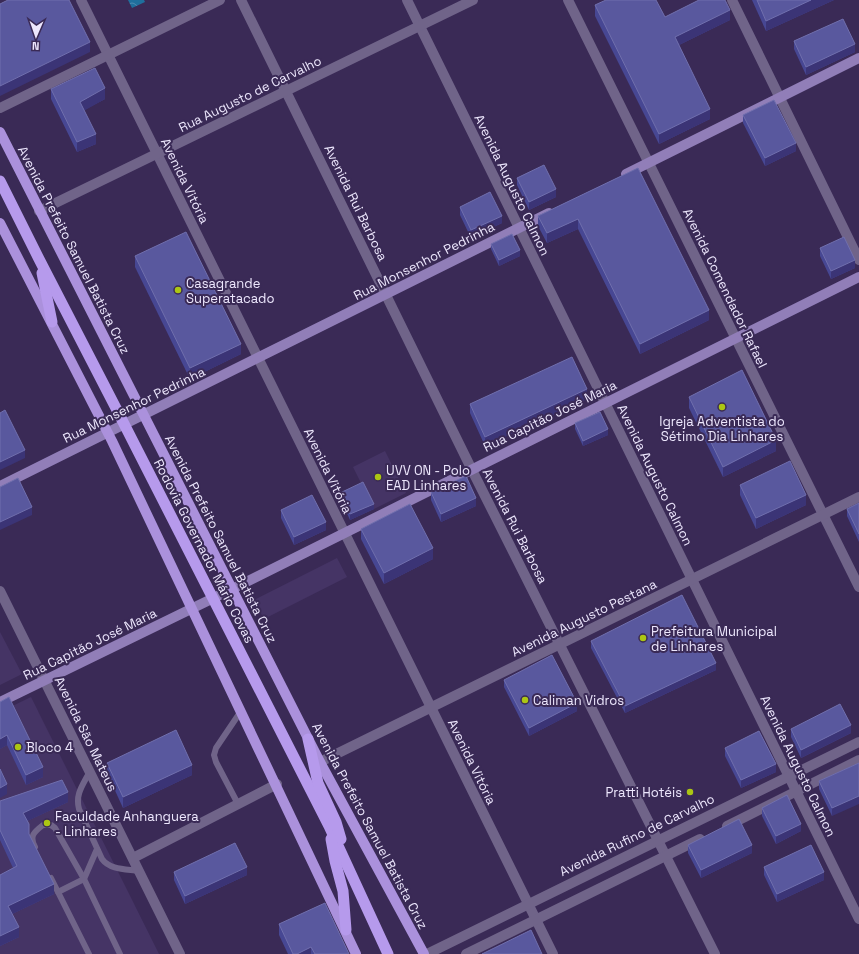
<svg xmlns="http://www.w3.org/2000/svg" width="859" height="954" viewBox="0 0 859 954" font-family="'Space Grotesk',sans-serif">
	<defs>
		<pattern id="water-waves" width="16" height="10" patternUnits="userSpaceOnUse"><rect width="16" height="10" fill="#1f6f9d"/><path d="M0 5q4-4 8 0t8 0" fill="none" stroke="#4b8ab0"/></pattern>
	</defs>
	<rect width="100%" height="100%" fill="#3a2a56"/>
	<g fill="#453465">
		<path d="M385,451L406,493L374,509L353,467Z"/>
		<path d="M337,558L347,577L264,619L254,600Z"/>
		<path d="M0,632L22,674L0,685Z"/>
		<path d="M31,697L159,954H0V712Z"/>
	</g>
	<path fill="url(#water-waves)" d="M128,0H144L145,2L132,8Z"/>
	<g fill="none" stroke-linecap="round" stroke-linejoin="round">
		<g stroke="#706489" stroke-width="6">
			<path d="M90,771C83,785 75,794 79,809L102,859C110,870 126,869 139,871"/>
			<path d="M238,804L216,762L214,755L216,748L241,711"/>
			<path d="M35,847C29,836 34,832 43,825H51L55,828L84,879L120,954"/>
			<path d="M51,878L89,954"/>
			<path d="M58,892L84,879L97,849"/>
		</g>
		<g stroke="#706489" stroke-width="10">
			<path d="M81,0L553,954"/>
			<path d="M241,0L472,470L715,954"/>
			<path d="M407,0L859,919"/>
			<path d="M568,0L859,587"/>
			<path d="M0,108L220,0"/>
			<path d="M39,211L473,0"/>
			<path d="M0,591L180,954"/>
			<path d="M133,858L277,784"/>
		</g>
		<g stroke="#706489" stroke-width="10">
			<path d="M732,0L859,260"/>
			<path d="M320,762L859,497"/>
			<path d="M727,826L859,760"/>
			<path d="M427,954L859,742"/>
			<path d="M466,954L700,839"/>
		</g>
		<g stroke="#917eb8" stroke-width="10">
			<path d="M626,174L859,58"/>
			<path d="M0,486L549,213"/>
			<path d="M0,702L232,589L859,277"/>
		</g>
		<g stroke="#ab91dc" stroke-width="10">
			<path d="M0,132L320,762L424,954"/>
			<path d="M0,223L112,441L356,954"/>
		</g>
		<g stroke="#b69aec" stroke-width="11">
			<path d="M0,181L39,259L119,414L329,826L388,954"/>
			<path d="M42,273L52,322"/>
			<path d="M308,739L318,783L336,822L341,839"/>
			<path d="M331,839L335,861L343,891L346,930"/>
		</g>
	</g>
	<g fill="#474793">
		<path d="M752,0H834L766,31Z"/>
		<path d="M595,5L665,17L730,20L679,45L710,119L659,144L595,16Z"/>
		<path d="M794,41L855,52L806,75L794,49Z"/>
		<path d="M51,89L105,99L84,110L96,144L77,152L51,99Z"/>
		<path d="M743,115L796,151L765,166L743,123Z"/>
		<path d="M638,168L709,320L640,354L578,229L547,243L538,226V216Z"/>
		<path d="M517,178L556,197L529,210L517,185Z"/>
		<path d="M460,207L502,223L471,238L460,215Z"/>
		<path d="M491,244L520,256L499,266L491,249Z"/>
		<path d="M820,248L855,268L831,279L820,256Z"/>
		<path d="M135,256L241,354L190,379L135,267Z"/>
		<path d="M689,397L776,451L723,477L689,408Z"/>
		<path d="M587,399L485,446L470,413V404Z"/>
		<path d="M575,423L608,435L583,446L575,429Z"/>
		<path d="M740,485L806,505L756,529L740,495Z"/>
		<path d="M431,492L476,506L441,522L431,500Z"/>
		<path d="M340,493L374,509L350,520L340,498Z"/>
		<path d="M859,503V542L847,516V509Z"/>
		<path d="M281,510L326,530L294,545L281,518Z"/>
		<path d="M361,529L433,559L384,584L361,539Z"/>
		<path d="M591,641L716,670L625,713L591,648Z"/>
		<path d="M504,680L577,711L529,736L504,687Z"/>
		<path d="M0,702L43,777L26,785L7,745L0,749Z"/>
		<path d="M791,729L851,733L801,758L791,737Z"/>
		<path d="M725,748L776,772L741,788L725,756Z"/>
		<path d="M107,763L192,775L123,808L107,773Z"/>
		<path d="M859,763L832,816L819,789V781Z"/>
		<path d="M0,801L68,802L27,821L29,834L54,894L12,914L19,937L0,946V875L13,868L0,840Z"/>
		<path d="M762,808L801,831L776,844L762,816Z"/>
		<path d="M688,845L752,853L701,878L688,853Z"/>
		<path d="M764,867L824,880L777,902L764,875Z"/>
		<path d="M174,872L247,875L185,904L174,880Z"/>
		<path d="M279,924L349,954H288L279,935Z"/>
	</g>
	<g fill="#3b3476">
		<path d="M811,0H834L766,31V21Z"/>
		<path d="M730,10V20L675,47V37Z"/>
		<path d="M90,42V52L0,96V86Z"/>
		<path d="M855,44V52L806,75V67Z"/>
		<path d="M105,88V99L80,113V102Z"/>
		<path d="M710,109V119L659,144V134Z"/>
		<path d="M96,134V144L77,152V142Z"/>
		<path d="M796,143V151L765,166V158Z"/>
		<path d="M556,189V197L529,210V202Z"/>
		<path d="M502,216V223L471,238V230Z"/>
		<path d="M578,219V229L547,243V233Z"/>
		<path d="M520,250V256L499,266V260Z"/>
		<path d="M855,260V268L831,279V271Z"/>
		<path d="M709,310V320L640,354V344Z"/>
		<path d="M241,344V354L190,379V368Z"/>
		<path d="M587,389V399L485,446V437Z"/>
		<path d="M608,429V435L583,446V441Z"/>
		<path d="M776,440V451L723,477V467Z"/>
		<path d="M25,450V458L0,470V462Z"/>
		<path d="M806,495V505L756,529V518Z"/>
		<path d="M476,498V506L441,522V514Z"/>
		<path d="M374,504V509L350,520V514Z"/>
		<path d="M32,507V515L0,530V522Z"/>
		<path d="M326,522V530L294,545V537Z"/>
		<path d="M433,548V559L384,584V573Z"/>
		<path d="M716,663V670L625,713V706Z"/>
		<path d="M577,703V711L529,736V728Z"/>
		<path d="M851,725V733L801,758V750Z"/>
		<path d="M7,735V745L0,749V739Z"/>
		<path d="M776,764V772L741,788V780Z"/>
		<path d="M192,765V775L123,808V797Z"/>
		<path d="M43,767V777L26,785V775Z"/>
		<path d="M7,784V794L0,798V788Z"/>
		<path d="M68,792V802L23,823V813Z"/>
		<path d="M859,796V804L832,816V808Z"/>
		<path d="M801,824V831L776,844V836Z"/>
		<path d="M752,845V853L701,878V870Z"/>
		<path d="M247,867V875L185,904V896Z"/>
		<path d="M824,872V880L777,902V894Z"/>
		<path d="M54,884V894L8,916V906Z"/>
		<path d="M19,927V937L0,946V936Z"/>
		<path d="M311,947V954H297Z"/>
	</g>
	<g fill="#59589e" stroke="#706fad">
		<path d="M8,0H69L90,42L0,86V4Z"/>
		<path d="M606,0H656L665,17L699,0H725L730,10L675,37L710,109L659,134L595,5Z"/>
		<path d="M757,0H811L766,21Z"/>
		<path d="M843,19L855,44L806,67L794,41Z"/>
		<path d="M95,68L105,88L80,102L96,134L77,142L51,89Z"/>
		<path d="M774,100L796,143L765,158L743,115Z"/>
		<path d="M544,165L556,189L529,202L517,178Z"/>
		<path d="M638,168L709,310L640,344L578,219L547,233L538,216Z"/>
		<path d="M490,192L502,216L471,230L460,207Z"/>
		<path d="M186,232L241,344L190,368L135,256Z"/>
		<path d="M512,234L520,250L499,260L491,244Z"/>
		<path d="M844,237L855,260L831,271L820,248Z"/>
		<path d="M572,357L587,389L485,437L470,404Z"/>
		<path d="M742,370L776,440L723,467L689,397Z"/>
		<path d="M5,410L25,450L0,462V413Z"/>
		<path d="M600,412L608,429L583,441L575,423Z"/>
		<path d="M790,461L806,495L756,518L740,485Z"/>
		<path d="M466,476L476,498L441,514L431,492Z"/>
		<path d="M18,478L32,507L0,522V487Z"/>
		<path d="M363,482L374,504L350,514L340,493Z"/>
		<path d="M312,495L326,522L294,537L281,510Z"/>
		<path d="M859,503V534L847,509Z"/>
		<path d="M410,504L433,548L384,573L361,529Z"/>
		<path d="M682,595L716,663L625,706L591,641Z"/>
		<path d="M552,655L577,703L529,728L504,680Z"/>
		<path d="M9,697L43,767L26,775L7,735L0,739V702Z"/>
		<path d="M840,704L851,725L801,750L791,729Z"/>
		<path d="M176,730L192,765L123,797L107,763Z"/>
		<path d="M759,731L776,764L741,780L725,748Z"/>
		<path d="M859,763V796L832,808L819,781Z"/>
		<path d="M0,769L7,784L0,788Z"/>
		<path d="M62,780L68,792L23,813L29,824V834L54,884L8,906L19,927L0,936V875L17,866L0,830V801Z"/>
		<path d="M787,795L801,824L776,836L762,808Z"/>
		<path d="M739,819L752,845L701,870L688,845Z"/>
		<path d="M235,843L247,867L185,896L174,872Z"/>
		<path d="M811,845L824,872L777,894L764,867Z"/>
		<path d="M325,903L349,954H315L311,947L297,954H293L279,924Z"/>
		<path d="M531,930L542,954H482Z"/>
	</g>
	<g fill="#acc613" stroke="#3a2a56" stroke-width="1.5">
		<circle cx="178" cy="290" r="4"/>
		<circle cx="722" cy="407" r="4"/>
		<circle cx="378" cy="477" r="4"/>
		<circle cx="643" cy="638" r="4"/>
		<circle cx="525" cy="700" r="4"/>
		<circle cx="18" cy="747" r="4"/>
		<circle cx="690" cy="792" r="4"/>
		<circle cx="47" cy="823" r="4"/>
	</g>
	<g text-anchor="middle" dominant-baseline="central" stroke-width="4" stroke-linejoin="round" paint-order="stroke">
		<g font-size="13" fill="#ede7fd" stroke="#3a2a56">
			<text transform="translate(250 94) rotate(-26)">Rua Augusto de Carvalho</text>
			<text transform="translate(185 181) rotate(64)">Avenida Vitória</text>
			<text transform="translate(512 185) rotate(64)">Avenida Augusto Calmon</text>
			<text transform="translate(356 203) rotate(64)">Avenida Rui Barbosa</text>
			<text transform="translate(74 250) rotate(63)">Avenida Prefeito Samuel Batista Cruz</text>
			<text transform="translate(424 261) rotate(-27)">Rua Monsenhor Pedrinha</text>
			<text transform="translate(725 288) rotate(64)">Avenida Comendador Rafael</text>
			<text transform="translate(134 405) rotate(-26)">Rua Monsenhor Pedrinha</text>
			<text transform="translate(550 416) rotate(-26)">Rua Capitão José Maria</text>
			<text transform="translate(328 471) rotate(64)">Avenida Vitória</text>
			<text transform="translate(655 475) rotate(64)">Avenida Augusto Calmon</text>
			<text transform="translate(515 526) rotate(63)">Avenida Rui Barbosa</text>
			<text transform="translate(221 539) rotate(63)">Avenida Prefeito Samuel Batista Cruz</text>
			<text transform="translate(204 551) rotate(63)">Rodovia Governador Mário Covas</text>
			<text transform="translate(584 618) rotate(-26)">Avenida Augusto Pestana</text>
			<text transform="translate(90 644) rotate(-26)">Rua Capitão José Maria</text>
			<text transform="translate(86 734) rotate(64)">Avenida São Mateus</text>
			<text transform="translate(472 762) rotate(64)">Avenida Vitória</text>
			<text transform="translate(798 766) rotate(64)">Avenida Augusto Calmon</text>
			<text transform="translate(370 826) rotate(62)">Avenida Prefeito Samuel Batista Cruz</text>
			<text transform="translate(637 835) rotate(-26)">Avenida Rufino de Carvalho</text>
		</g>
		<g font-size="13" fill="#ede7fd" stroke="#3a2a56" text-anchor="start">
			<text x="186" y="283">Casagrande<tspan x="186" dy="15">Superatacado</tspan></text>
			<text x="722" y="421" text-anchor="middle">Igreja Adventista do<tspan x="722" dy="15">Sétimo Dia Linhares</tspan></text>
			<text x="386" y="470">UVV ON - Polo<tspan x="386" dy="15">EAD Linhares</tspan></text>
			<text x="651" y="631">Prefeitura Municipal<tspan x="651" dy="15">de Linhares</tspan></text>
			<text x="533" y="700">Caliman Vidros</text>
			<text x="26" y="747">Bloco 4</text>
			<text x="682" y="792" text-anchor="end">Pratti Hotéis</text>
			<text x="55" y="816">Faculdade Anhanguera<tspan x="55" dy="15">- Linhares</tspan></text>
		</g>
	</g>
	<g transform="translate(36 36) rotate(182)" stroke="#3a2a56" stroke-width="3" paint-order="stroke">
	<path d="M0-3L7 15L0 10L-7 15Z" fill="#ede7fd"/>
	<text y="-6" font-size="11" font-weight="bold" text-anchor="middle" fill="#ede7fd">N</text>
	</g>
</svg>
